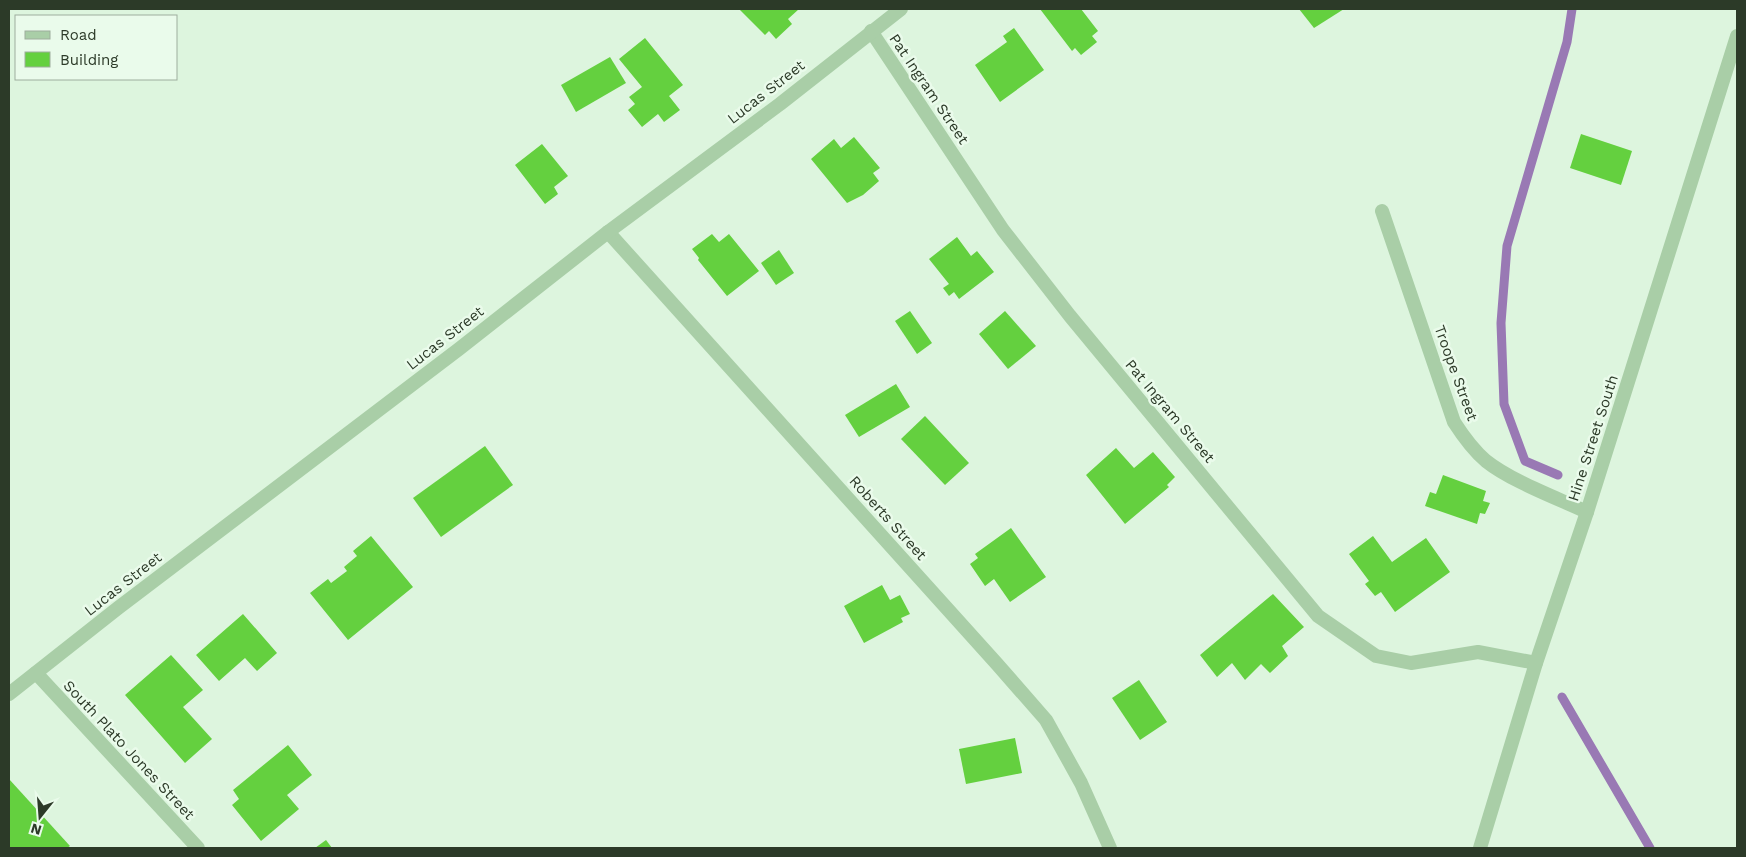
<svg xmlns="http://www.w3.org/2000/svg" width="1746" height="857" viewBox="0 0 1746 857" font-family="'Work Sans',sans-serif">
	<rect width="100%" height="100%" fill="#ddf5de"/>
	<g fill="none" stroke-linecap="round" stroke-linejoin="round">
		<g stroke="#9979b4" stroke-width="9">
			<path d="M1558,475L1525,461L1504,404L1501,323L1507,246L1567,42L1572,9"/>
			<path d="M1562,697L1650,848"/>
		</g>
	</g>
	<g fill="#64d03f">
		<path d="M739,9H799L788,19L792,24L776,39L769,31L765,35Z"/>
		<path d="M1040,9H1081L1098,31L1092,36L1097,42L1081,55L1075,48L1072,51Z"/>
		<path d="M1299,9H1344L1314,28Z"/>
		<path d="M1014,28L1044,70L1000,102L975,65L1007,42L1003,36Z"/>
		<path d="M645,38L683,85L669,96L680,110L664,122L658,114L642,127L628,110L635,104L629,97L642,87L619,59Z"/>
		<path d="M610,57L626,83L576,112L561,85Z"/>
		<path d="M1581,134L1632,151L1621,185L1570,168Z"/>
		<path d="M854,137L880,168L873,173L879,181L863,195L847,203L811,159L834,139L841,148Z"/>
		<path d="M542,144L568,176L554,187L558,194L545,204L515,165Z"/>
		<path d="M712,234L719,242L729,234L759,271L727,296L698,260L699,258L692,249Z"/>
		<path d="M957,237L971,256L977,251L994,272L959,299L954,292L949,296L943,288L949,284L929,259Z"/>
		<path d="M779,250L794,273L776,285L761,263Z"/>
		<path d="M910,311L932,343L917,354L895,321Z"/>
		<path d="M1005,311L1036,346L1008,369L979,334Z"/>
		<path d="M896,384L910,407L859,437L845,415Z"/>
		<path d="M925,416L969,463L945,485L901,439Z"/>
		<path d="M485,446L513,485L441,537L413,498Z"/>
		<path d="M1116,448L1134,468L1153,452L1175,477L1167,485L1169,487L1125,524L1086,475Z"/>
		<path d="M1443,475L1486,491L1483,501L1490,503L1485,514L1480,513L1477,524L1425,506L1430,492L1436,494Z"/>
		<path d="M1011,528L1046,577L1010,602L994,579L985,586L970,564L978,558L975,554Z"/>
		<path d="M371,536L413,587L348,640L310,593L328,579L331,583L347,571L344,567L357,556L353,551Z"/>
		<path d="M1373,536L1392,562L1426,538L1450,572L1395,612L1381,592L1375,596L1365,584L1369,581L1349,554Z"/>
		<path d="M882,585L890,600L900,595L910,614L901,618L903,622L864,643L844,606Z"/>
		<path d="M1273,594L1304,627L1282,646L1288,656L1270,673L1261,664L1245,680L1232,663L1217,677L1200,655Z"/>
		<path d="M243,614L277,653L257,671L245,658L219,681L196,655Z"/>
		<path d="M171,655L203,690L183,707L212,739L185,763L125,695Z"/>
		<path d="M1139,680L1167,722L1140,740L1112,698Z"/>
		<path d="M1015,738L1022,773L966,784L959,749Z"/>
		<path d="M288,745L312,775L287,795L299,809L261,841L232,805L239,799L233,790Z"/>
		<path d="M9,779L70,846L67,848H9Z"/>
		<path d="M326,840L332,848H315Z"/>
	</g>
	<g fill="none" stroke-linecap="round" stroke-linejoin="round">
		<g stroke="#a9cea7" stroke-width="14">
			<path d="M871,31L1003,230L1070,316L1318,616L1376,656L1411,663L1478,652L1536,663"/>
			<path d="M1382,211L1454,422C1463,436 1473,450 1486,461C1511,481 1557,498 1587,512"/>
			<path d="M608,232L997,664L1046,720L1081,783L1110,848"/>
			<path d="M36,673L198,848"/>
		</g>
		<g stroke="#a9cea7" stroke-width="14">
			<path d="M9,694L118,608L459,349L608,232L780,104L901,9"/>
			<path d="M1480,848L1536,663L1587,512L1737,36"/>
		</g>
	</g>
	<g text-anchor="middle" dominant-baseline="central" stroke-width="5" stroke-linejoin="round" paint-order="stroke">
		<g font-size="15" fill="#2c3a28" stroke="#eafbeb">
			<text transform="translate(929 89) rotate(56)">Pat Ingram Street</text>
			<text transform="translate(766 92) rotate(-38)">Lucas Street</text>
			<text transform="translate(445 338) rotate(-38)">Lucas Street</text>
			<text transform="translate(1456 373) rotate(70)">Troope Street</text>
			<text transform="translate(1170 411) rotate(50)">Pat Ingram Street</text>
			<text transform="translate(1593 438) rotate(-72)">Hine Street South</text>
			<text transform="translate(888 518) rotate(48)">Roberts Street</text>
			<text transform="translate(123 584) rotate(-38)">Lucas Street</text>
			<text transform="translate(129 750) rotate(47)">South Plato Jones Street</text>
		</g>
	</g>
	<rect width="1746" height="857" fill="none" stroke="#2c3a28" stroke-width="20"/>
	<rect x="15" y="15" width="162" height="65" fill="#eafbeb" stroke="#9eae9d"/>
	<rect x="25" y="31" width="25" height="8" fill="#a9cea7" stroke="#9eae9d"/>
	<text x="60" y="40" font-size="15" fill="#2c3a28">Road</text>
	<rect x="25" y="52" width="25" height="15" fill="#64d03f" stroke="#9eae9d"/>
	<text x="60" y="65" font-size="15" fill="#2c3a28">Building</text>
	<g transform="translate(40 817) rotate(197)" stroke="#eafbeb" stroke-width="4" paint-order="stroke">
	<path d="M0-4L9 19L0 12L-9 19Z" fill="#2c3a28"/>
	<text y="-8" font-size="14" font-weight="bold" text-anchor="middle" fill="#2c3a28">N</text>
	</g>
</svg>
